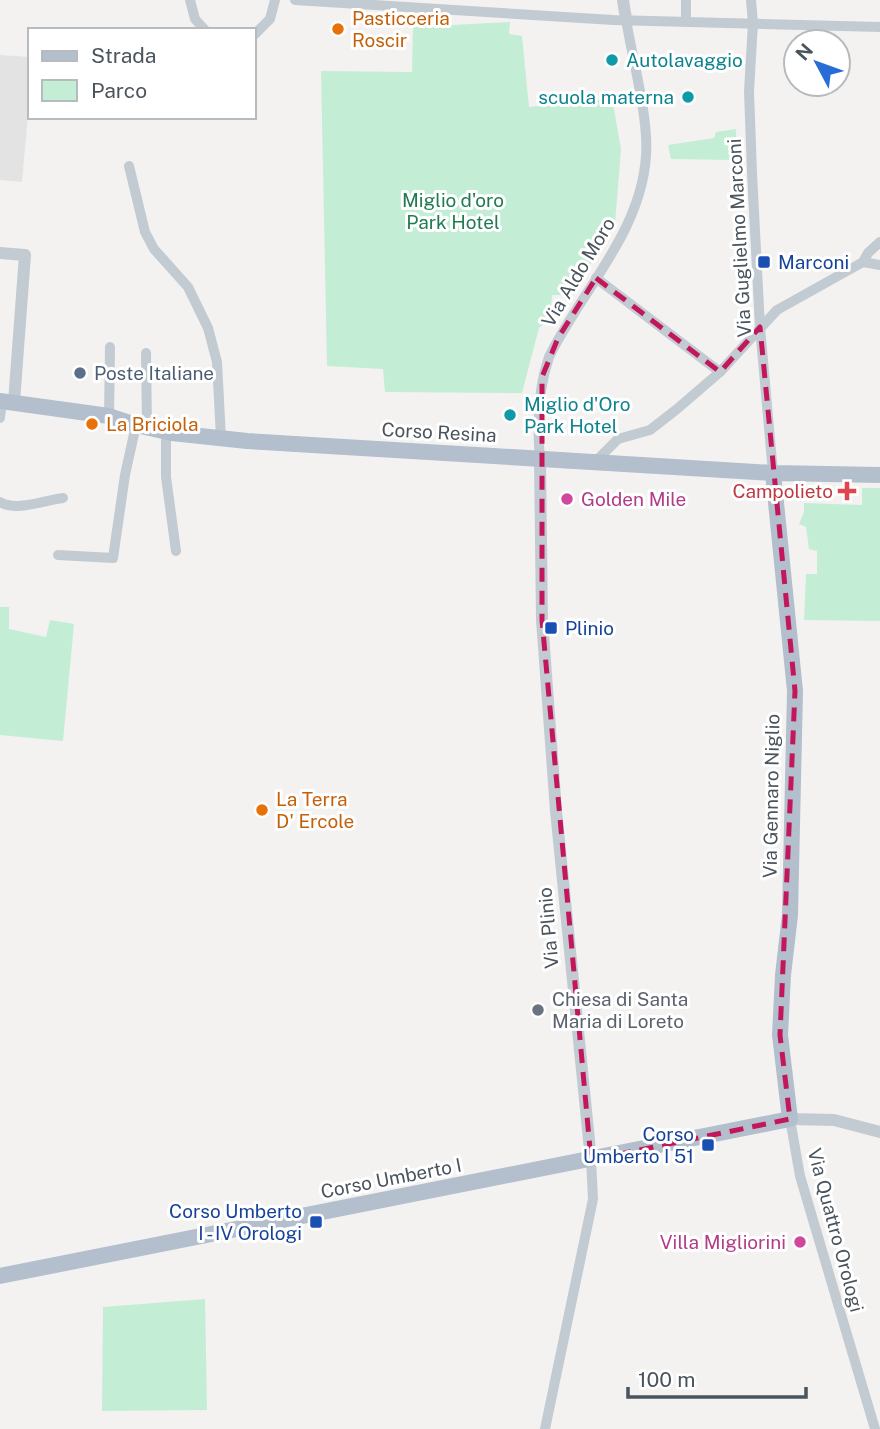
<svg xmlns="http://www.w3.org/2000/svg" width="880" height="1429" viewBox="0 0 880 1429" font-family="'Public Sans',sans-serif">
	<rect width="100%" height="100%" fill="#f3f2f1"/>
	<path fill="#e4e3e3" d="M0,55L30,57V93L22,182L0,180Z"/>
	<g fill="#c4edd6">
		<path d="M510,22L509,34L522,36L529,107L612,98L621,149L615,224L572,295H552L550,319L539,328L522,393L385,392L383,369L327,366L321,71L412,72L413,27Z"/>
		<path d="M736,129L737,160L671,159L668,145L714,138L716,132Z"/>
		<path d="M862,488H880V621L804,620L806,574H817V551L809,549L806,527L799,524L804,512V503L862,505Z"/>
		<path d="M0,607H9V629L46,637L50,620L74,624L63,741L0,735Z"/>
		<path d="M205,1299L207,1410L102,1411L103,1307Z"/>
	</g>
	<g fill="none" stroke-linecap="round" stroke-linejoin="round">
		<g stroke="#c3cbd2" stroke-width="10">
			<path d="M190,0L195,19L205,30"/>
			<path d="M295,0L613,20L880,27"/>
			<path d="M751,0L753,23L749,91L752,173L760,327L773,473"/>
			<path d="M686,20V0"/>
			<path d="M254,35L270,19L275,0"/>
			<path d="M129,166L145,232L154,249L188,287L208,328L217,362L221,438"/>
			<path d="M863,262L868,253L880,242"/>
			<path d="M596,278L720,372"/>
			<path d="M146,353L147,428"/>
			<path d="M109,416L110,347"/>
			<path d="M0,418L2,401"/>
			<path d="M166,432V477L176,551"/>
			<path d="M540,460C537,426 538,389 549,357C581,291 641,233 646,156C649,118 632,58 626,19"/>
			<path d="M595,462L618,439L650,430L677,409L720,372L777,310L863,262L880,265"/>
			<path d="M0,502C16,512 45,500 63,498"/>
			<path d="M58,555L113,558L125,475L136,425"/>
			<path d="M790,1119L800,1176L875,1429"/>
			<path d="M545,1429L593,1199L591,1160"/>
		</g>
		<g stroke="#c3cbd2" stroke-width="12">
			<path d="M623,0L626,19"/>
			<path d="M0,253L25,255L14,402"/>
			<path d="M540,460L542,620L556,811L591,1160"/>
			<path d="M790,1119L834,1120L880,1132"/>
		</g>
		<g stroke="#b3bfcd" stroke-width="16">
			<path d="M0,401L109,416L136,425L172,433L247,441L773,473L880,475"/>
			<path d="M0,1276L790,1119L780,1035L783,975L790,915L795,691L773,473"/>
		</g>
	</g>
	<path fill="none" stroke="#c2185b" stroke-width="5" stroke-dasharray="14 9" stroke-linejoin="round" d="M596,278L720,372L760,327L795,691L780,1035L790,1119L591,1160L542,620V377L558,338Z"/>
	<g fill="#e8710a" stroke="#fff" stroke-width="2.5">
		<circle cx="338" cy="29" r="7"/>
		<circle cx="92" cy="424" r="7"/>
		<circle cx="262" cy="810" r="7"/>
	</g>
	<g fill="#0f9aa8" stroke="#fff" stroke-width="2.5">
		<circle cx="612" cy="60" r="7"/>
		<circle cx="688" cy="97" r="7"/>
		<circle cx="510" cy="415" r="7"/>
	</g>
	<g fill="#1a4fb4" stroke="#fff" stroke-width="2.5">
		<rect x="757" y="255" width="14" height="14" rx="3.5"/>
		<rect x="544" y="621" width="14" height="14" rx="3.5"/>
		<rect x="701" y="1138" width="14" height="14" rx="3.5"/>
		<rect x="309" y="1215" width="14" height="14" rx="3.5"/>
	</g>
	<circle fill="#5c6f8a" stroke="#fff" stroke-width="2.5" cx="80" cy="373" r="7"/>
	<path fill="#e0444e" stroke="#fff" stroke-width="2.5" d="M843.5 480.5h7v7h7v7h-7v7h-7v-7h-7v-7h7z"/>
	<g fill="#d1479c" stroke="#fff" stroke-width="2.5">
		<circle cx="567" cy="499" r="7"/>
		<circle cx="800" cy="1242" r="7"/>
	</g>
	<circle fill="#6b7280" stroke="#fff" stroke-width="2.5" cx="538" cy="1010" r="7"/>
	<g text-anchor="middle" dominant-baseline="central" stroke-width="6" stroke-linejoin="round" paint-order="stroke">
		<g font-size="19" fill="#c56008" stroke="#fff" text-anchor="start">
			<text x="352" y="18">Pasticceria<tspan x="352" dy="22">Roscir</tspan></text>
			<text x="106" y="424">La Briciola</text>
			<text x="276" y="799">La Terra<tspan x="276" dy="22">D' Ercole</tspan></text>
		</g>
		<g font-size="19" fill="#0d838f" stroke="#fff" text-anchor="start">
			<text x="626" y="60">Autolavaggio</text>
			<text x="674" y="97" text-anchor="end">scuola materna</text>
			<text x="524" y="404">Miglio d'Oro<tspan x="524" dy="22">Park Hotel</tspan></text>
		</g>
		<g font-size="19" fill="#1f7b51" stroke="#fff">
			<text x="453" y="200">Miglio d'oro<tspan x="453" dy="22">Park Hotel</tspan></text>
		</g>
		<g font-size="19" fill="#4a545d" stroke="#fff">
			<text transform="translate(739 238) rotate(-93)">Via Guglielmo Marconi</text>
			<text transform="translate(578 272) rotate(-59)">Via Aldo Moro</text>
			<text transform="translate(439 432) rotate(3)">Corso Resina</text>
			<text transform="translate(771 796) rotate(-89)">Via Gennaro Niglio</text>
			<text transform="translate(548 928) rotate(-95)">Via Plinio</text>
			<text transform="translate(391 1178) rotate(-11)">Corso Umberto I</text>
			<text transform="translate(836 1230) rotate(75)">Via Quattro Orologi</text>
		</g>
		<g font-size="19" fill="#164399" stroke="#fff" text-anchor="start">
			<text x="778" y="262">Marconi</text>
			<text x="565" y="628">Plinio</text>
			<text x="694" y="1134" text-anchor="end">Corso<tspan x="694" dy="22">Umberto I 51</tspan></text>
			<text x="302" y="1211" text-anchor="end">Corso Umberto<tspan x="302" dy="22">I - IV Orologi</tspan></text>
		</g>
		<g font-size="19" fill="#4e5e75" stroke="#fff" text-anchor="start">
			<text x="94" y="373">Poste Italiane</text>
		</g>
		<g font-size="19" fill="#be3a42" stroke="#fff" text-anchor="end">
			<text x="833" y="491">Campolieto</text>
		</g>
		<g font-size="19" fill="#b23c85" stroke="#fff" text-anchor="start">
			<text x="581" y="499">Golden Mile</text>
			<text x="786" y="1242" text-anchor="end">Villa Migliorini</text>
		</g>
		<g font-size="19" fill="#5b616d" stroke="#fff" text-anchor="start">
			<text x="552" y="999">Chiesa di Santa<tspan x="552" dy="22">Maria di Loreto</tspan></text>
		</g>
	</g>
	<rect x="28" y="28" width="228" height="91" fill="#ffffff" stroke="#b7bbbe" stroke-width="2"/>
	<rect x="42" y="51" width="35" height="10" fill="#b3bfcd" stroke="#b7bbbe" stroke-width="2"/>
	<text x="91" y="63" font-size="21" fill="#4a545d">Strada</text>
	<rect x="42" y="80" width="35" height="21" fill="#c4edd6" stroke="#b7bbbe" stroke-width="2"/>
	<text x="91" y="98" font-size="21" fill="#4a545d">Parco</text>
	<g transform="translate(817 63) rotate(311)"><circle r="33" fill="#ffffff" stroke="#b7bbbe" stroke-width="2"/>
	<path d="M0-5L12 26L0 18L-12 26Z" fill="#286cd7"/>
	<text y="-10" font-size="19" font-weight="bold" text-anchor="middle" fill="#4a545d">N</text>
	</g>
	<path d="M628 1387v10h178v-10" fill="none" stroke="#4a545d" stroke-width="3.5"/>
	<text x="638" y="1387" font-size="21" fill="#4a545d" stroke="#ffffff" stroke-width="5" paint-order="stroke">100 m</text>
</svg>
